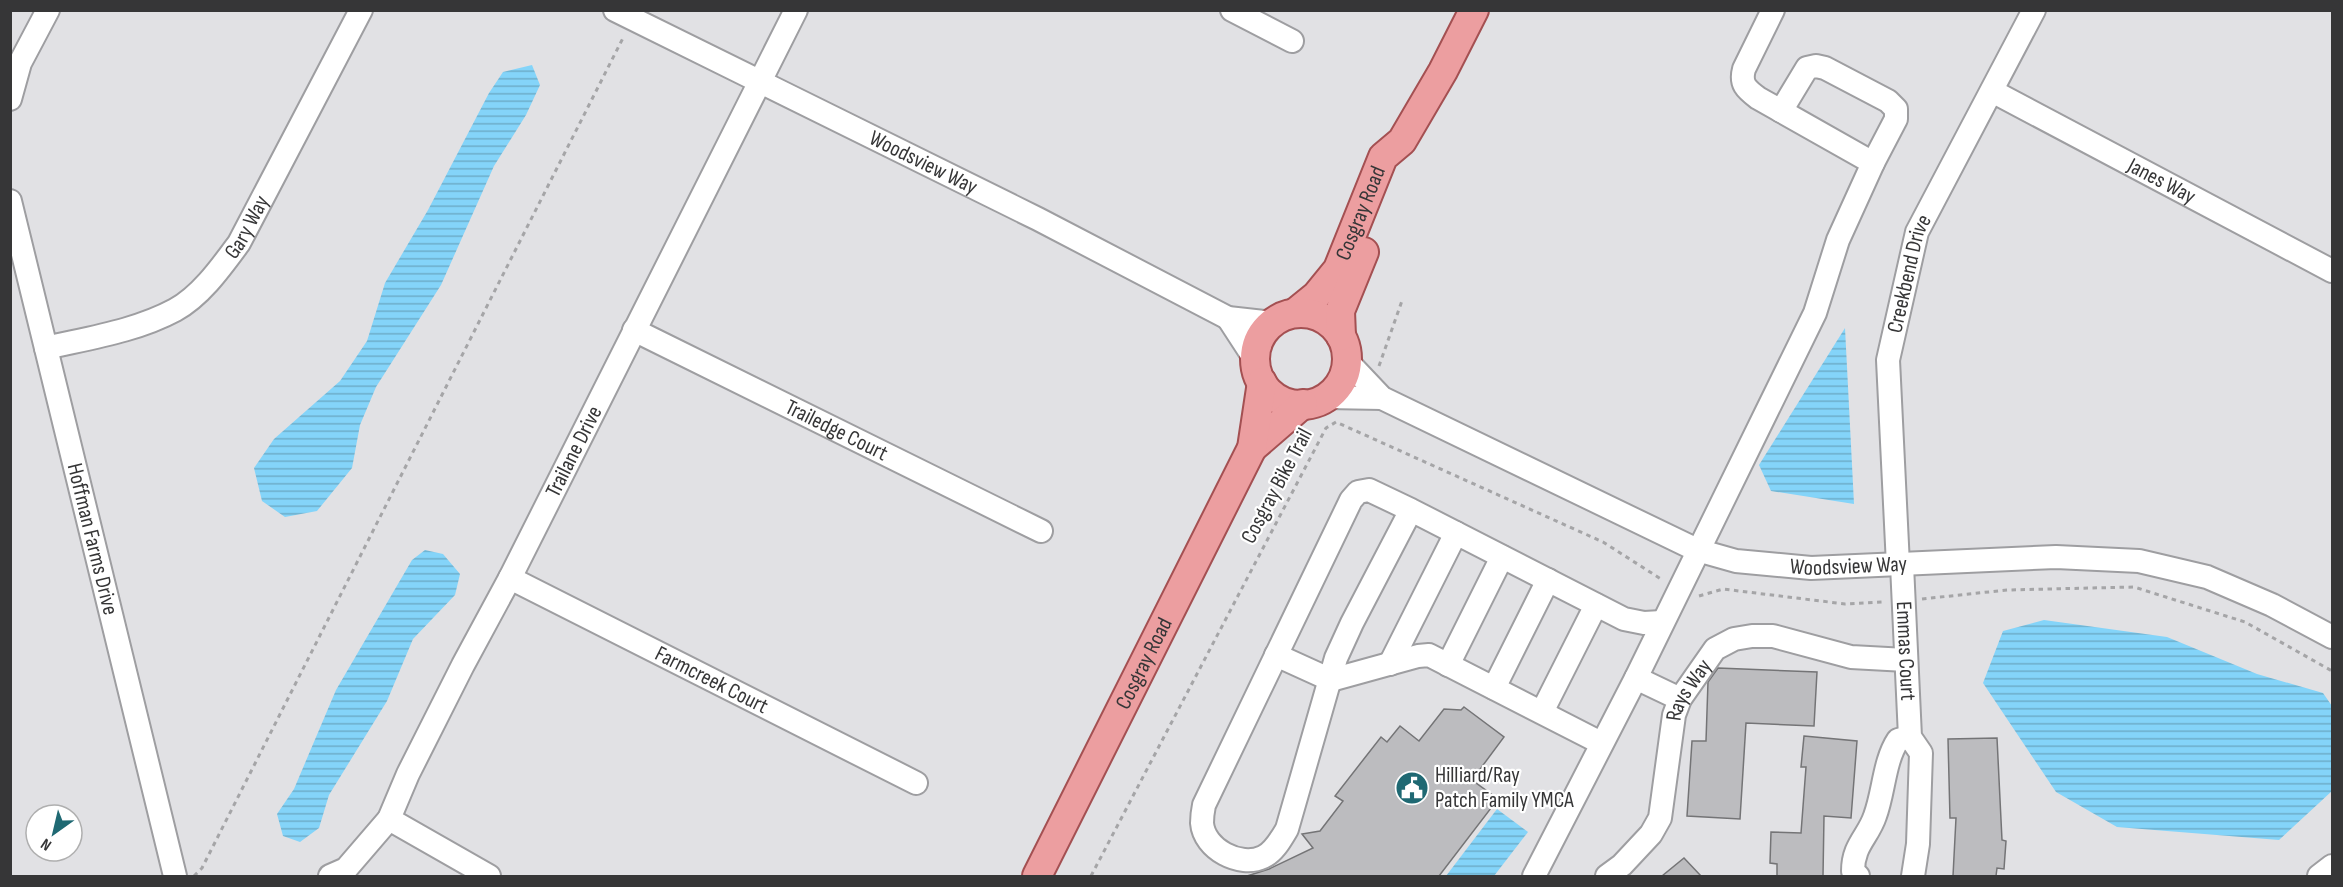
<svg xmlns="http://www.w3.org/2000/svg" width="2343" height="887" viewBox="0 0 2343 887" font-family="'Sofia Sans Condensed',sans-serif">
	<defs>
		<pattern id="water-rules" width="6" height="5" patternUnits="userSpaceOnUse" patternTransform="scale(1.5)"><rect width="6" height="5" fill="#84d4f9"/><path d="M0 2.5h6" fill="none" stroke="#6dadca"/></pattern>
	</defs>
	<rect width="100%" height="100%" fill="#e1e1e4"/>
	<g fill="url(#water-rules)">
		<path d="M532,65L540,85L526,115L494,166L441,285L376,387L360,425L352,468L317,511L285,517L262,501L254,468L274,439L340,381L367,341L385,283L428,210L489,93L503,72Z"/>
		<path d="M1845,328L1854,504L1771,491L1759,465Z"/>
		<path d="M425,550L443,554L460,574L455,595L413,639L387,701L329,795L319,828L300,842L283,836L277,814L294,789L336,690L412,560Z"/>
		<path d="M2044,620L2167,637L2257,674L2323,693L2332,706V791L2279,840L2117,827L2056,792L1983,683L2003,631Z"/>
		<path d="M1497,809L1528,832L1494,876H1446Z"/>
	</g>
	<g fill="#bcbcbf" stroke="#747476" stroke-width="1.5">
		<path d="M1718,668L1817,672L1814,726L1746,723L1740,819L1687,816L1692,741H1706L1708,682Z"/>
		<path d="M1464,707L1504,737L1472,780L1498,799L1439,876H1247L1269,869L1313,848L1302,834L1320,831L1343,801L1335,796L1381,737L1387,742L1400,726L1419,741L1444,709L1461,710Z"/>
		<path d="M1804,736L1857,741L1851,818L1824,816L1823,876H1777V864L1770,863L1771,832L1801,833L1806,767H1801Z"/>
		<path d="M1997,738L2002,840L2006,841L2004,869L1997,868L1996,876H1953L1956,818H1950L1948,739Z"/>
		<path d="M1684,858L1701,876H1662Z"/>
	</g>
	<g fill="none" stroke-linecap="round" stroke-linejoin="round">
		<g stroke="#9e9ea1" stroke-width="26">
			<g id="minor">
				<path id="s1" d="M615,10L1038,219L1228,318L1273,323"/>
				<path d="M1232,10L1292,41"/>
				<path id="s2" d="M1992,91L2332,271"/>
				<path d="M10,99L20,63L48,10"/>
				<path d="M1781,111L1807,68L1816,66L1825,68L1888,101L1896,109V119L1873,163"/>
				<path id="s3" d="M10,201L175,876"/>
				<path d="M1228,318L1256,361"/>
				<path id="s4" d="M634,330L1041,531"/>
				<path id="s5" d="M46,348C89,338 136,331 175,310C201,296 222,266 239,243L361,10"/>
				<path id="s6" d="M1347,361L1382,398L1697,550L1736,561L1811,568L2056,557L2139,561L2207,577L2272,605L2332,637"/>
				<path d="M1326,397L1382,398"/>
				<path d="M1411,510L1352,623L1336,658L1287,829C1281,839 1274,852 1263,857C1240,868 1204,849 1202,823C1202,817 1203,810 1204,805L1351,500L1358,492L1369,490L1411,510L1624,619L1644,623L1662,622"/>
				<path id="s7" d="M1898,565L1888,360L1917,232L2034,10"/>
				<path id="s8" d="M1902,565L1910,737L1921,753L1918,844L1913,876"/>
				<path id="s9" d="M510,578L916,783"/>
				<path d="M1276,655L1331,680L1418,656L1429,655L1601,743"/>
				<path d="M1390,664L1456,533"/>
				<path d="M1448,665L1502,557"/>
				<path d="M1636,678L1680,699"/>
				<path d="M1494,688L1548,580"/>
				<path d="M1542,712L1596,605"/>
				<path d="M389,819L489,876"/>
				<path id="s10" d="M330,876L346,869L389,819L408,774L463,665L510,578L796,10"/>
				<path d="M1534,876L1636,678L1815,313L1838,240L1873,163L1758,98C1746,89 1740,84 1744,69L1773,10"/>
				<path id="s11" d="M1607,876L1622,865L1651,834L1660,818L1674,715L1680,699L1715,649L1734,639L1752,636H1773L1851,657L1906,660"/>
				<path d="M1858,876L1853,871C1853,845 1868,837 1875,816C1884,792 1884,761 1898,740L1910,737"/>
				<path d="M2319,876L2332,866"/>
			</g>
		</g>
		<g stroke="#a45052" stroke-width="32">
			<g id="major">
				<path id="s12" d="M1295,313L1316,296L1338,269L1383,157L1402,141L1443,71L1474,10"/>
				<circle cx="1301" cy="359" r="46"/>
				<path d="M1341,336L1340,311L1364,252"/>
				<path d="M1252,448L1303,404"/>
				<path id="s13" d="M1037,876L1252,448L1262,382"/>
			</g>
		</g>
		<g stroke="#a5a5a7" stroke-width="3" stroke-dasharray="4.5 4.5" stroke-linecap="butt">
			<path d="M1379,366L1403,298"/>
			<path d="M1699,596L1723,589L1845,604L1883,602"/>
			<path d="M1922,599L2007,590L2134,587L2245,622L2332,671"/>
			<path d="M194,876L202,868L624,36"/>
			<path d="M1091,876L1326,428L1336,422L1603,542L1661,579"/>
		</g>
		<use href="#minor" stroke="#fff" stroke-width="22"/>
		<use href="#major" stroke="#ec9ea0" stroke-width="28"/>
	</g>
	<defs>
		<g id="civic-disc" transform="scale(1.725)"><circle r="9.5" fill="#1f6973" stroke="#fff"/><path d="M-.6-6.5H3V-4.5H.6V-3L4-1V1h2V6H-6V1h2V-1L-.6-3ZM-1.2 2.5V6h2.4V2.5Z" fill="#fff"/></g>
	</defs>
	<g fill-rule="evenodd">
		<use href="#civic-disc" x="1412" y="788"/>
	</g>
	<g text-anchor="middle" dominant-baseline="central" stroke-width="4.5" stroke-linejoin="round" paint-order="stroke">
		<g font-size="22" fill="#363637" stroke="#fff">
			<text stroke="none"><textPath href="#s1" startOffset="344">Woodsview Way</textPath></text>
			<text stroke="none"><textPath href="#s2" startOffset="192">Janes Way</textPath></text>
			<text stroke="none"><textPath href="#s12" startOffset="122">Cosgray Road</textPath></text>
			<text stroke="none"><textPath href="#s5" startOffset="246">Gary Way</textPath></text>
			<text stroke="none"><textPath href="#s7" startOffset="294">Creekbend Drive</textPath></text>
			<text stroke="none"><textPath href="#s4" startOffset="226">Trailedge Court</textPath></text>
			<text stroke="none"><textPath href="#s10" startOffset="495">Trailane Drive</textPath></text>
			<text transform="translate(1277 486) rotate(-62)">Cosgray Bike Trail</text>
			<text stroke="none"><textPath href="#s3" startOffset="348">Hoffman Farms Drive</textPath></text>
			<text stroke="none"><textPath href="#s6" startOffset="554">Woodsview Way</textPath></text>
			<text stroke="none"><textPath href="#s8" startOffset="86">Emmas Court</textPath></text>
			<text stroke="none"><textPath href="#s13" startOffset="238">Cosgray Road</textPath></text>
			<text stroke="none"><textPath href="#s9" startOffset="226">Farmcreek Court</textPath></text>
			<text stroke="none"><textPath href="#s11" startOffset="212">Rays Way</textPath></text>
		</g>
		<g font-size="22" fill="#363637" stroke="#fff" text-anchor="start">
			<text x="1435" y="775">Hilliard/Ray<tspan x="1435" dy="25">Patch Family YMCA</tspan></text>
		</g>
	</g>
	<rect width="2343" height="887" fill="none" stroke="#363637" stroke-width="24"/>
	<g transform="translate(54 833) rotate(214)"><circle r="28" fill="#ffffff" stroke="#afafaf" stroke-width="1.5"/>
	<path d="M0-4.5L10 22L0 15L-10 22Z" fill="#1f6973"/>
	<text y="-9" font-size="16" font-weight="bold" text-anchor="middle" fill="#363637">N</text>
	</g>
</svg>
